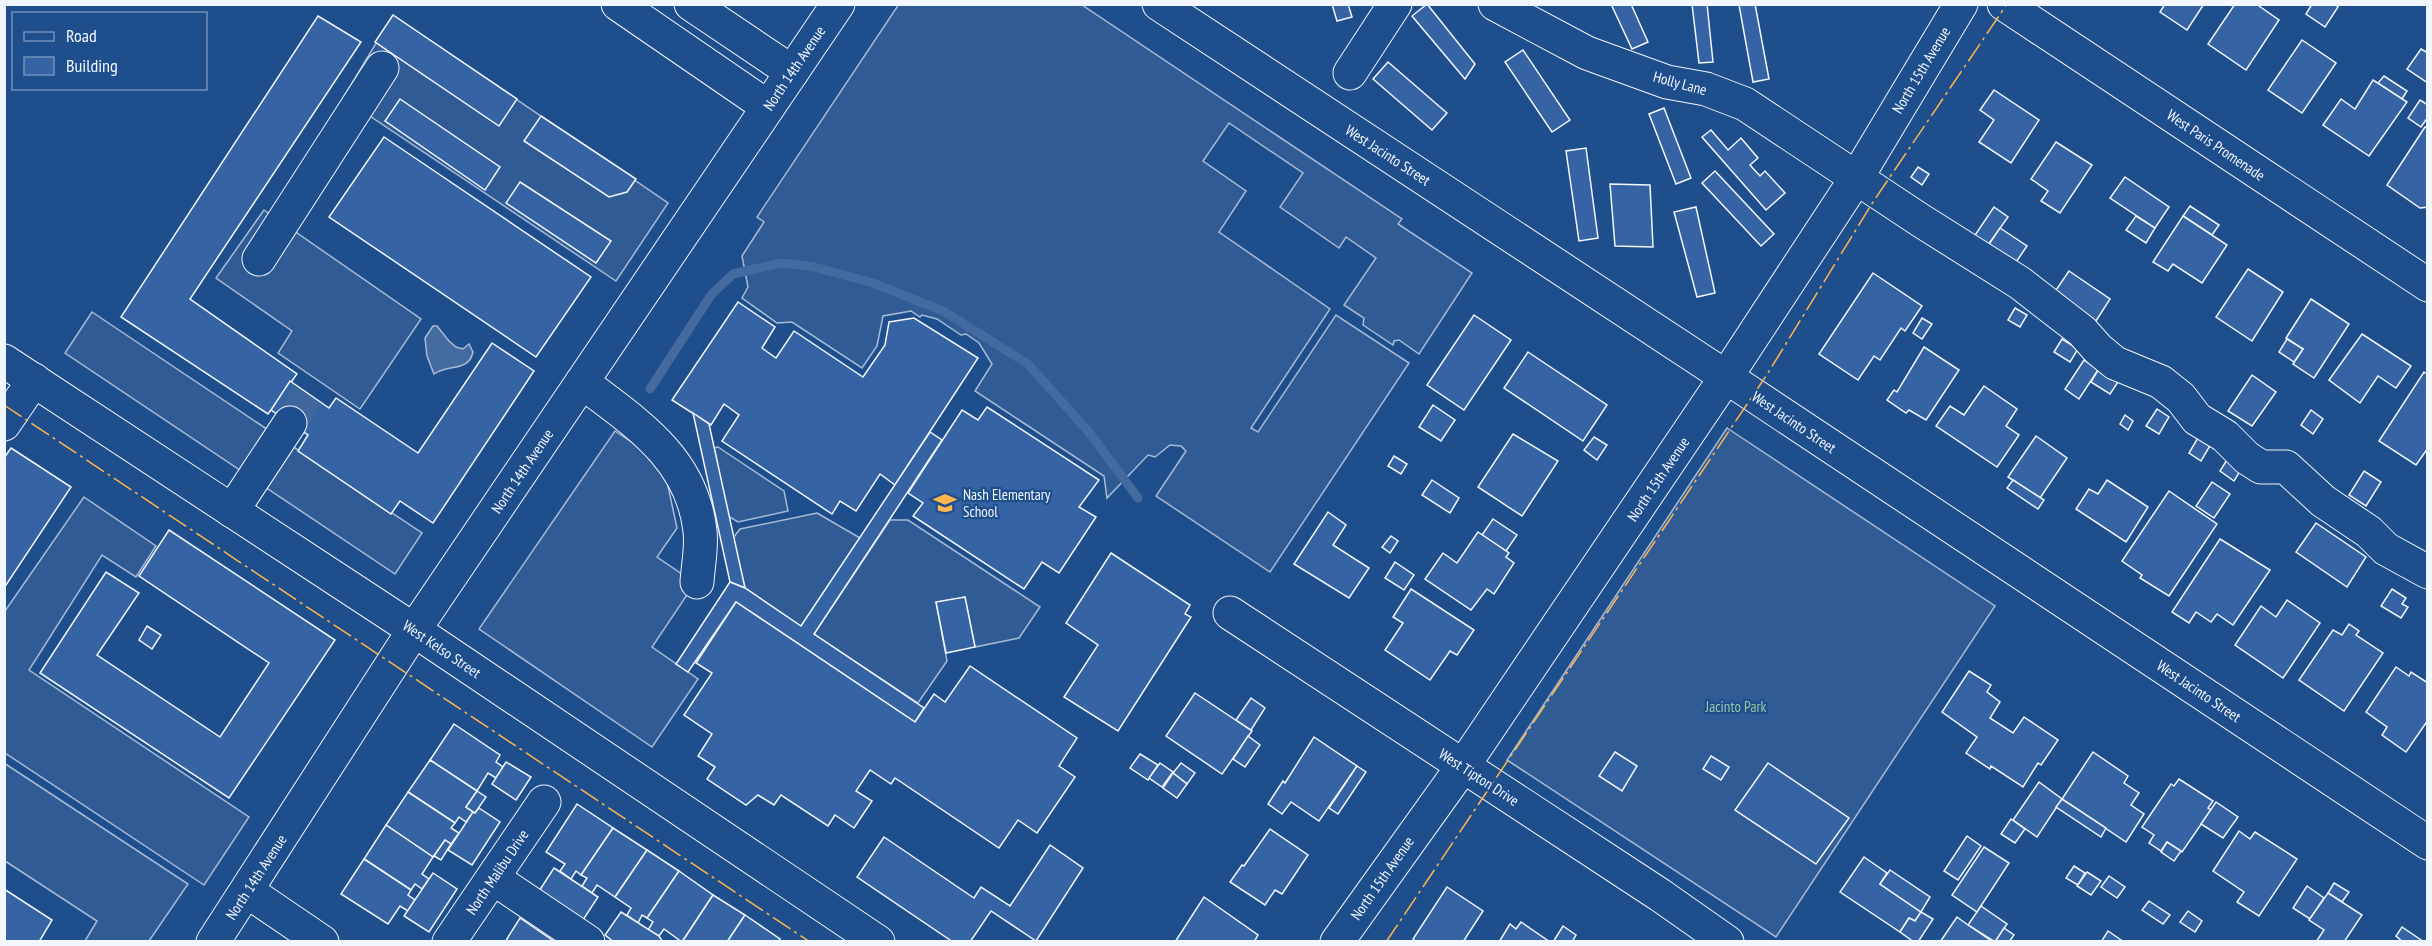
<svg xmlns="http://www.w3.org/2000/svg" width="2432" height="946" viewBox="0 0 2432 946" font-family="'PT Sans Narrow',sans-serif">
	<rect width="100%" height="100%" fill="#1f4e8c"/>
	<g fill="#305b95" stroke="#a8bbd7" stroke-width="1.5">
		<path d="M899,4L1082,5L1402,219L1398,224L1472,273L1419,354L1399,340L1394,341L1393,345L1363,325L1364,318L1344,305L1376,258L1346,237L1339,248L1280,207L1303,173L1229,123L1203,161L1246,191L1219,232L1330,309L1251,428L1258,432L1336,315L1409,363L1270,572L1156,496L1186,451L1181,446L1170,445L1155,457L1148,455L1107,498L1104,476L975,391L992,364L979,343L966,334L961,335L937,319L922,315L920,317L911,311L883,316L877,346L862,368L792,322L777,323L742,298L748,287L742,256L764,222L757,217Z"/>
		<path d="M393,15L668,203L616,281L343,98Z"/>
		<path d="M264,210L421,319L360,409L278,353L292,331L216,278Z"/>
		<path d="M92,312L422,533L395,574L65,353Z"/>
		<path d="M1727,428L1995,606L1776,937L1507,760Z"/>
		<path d="M615,431L663,463L677,528L657,557L695,583L652,647L698,679L652,747L479,629Z"/>
		<path d="M718,447L784,491L788,511L738,522L728,516L714,448Z"/>
		<path d="M84,497L156,546L136,577L102,555L29,670L249,817L204,885L5,753V611Z"/>
		<path d="M817,513L860,538L801,626L745,588L733,538L740,529Z"/>
		<path d="M890,520H908L1040,607L1019,638L975,647L965,597L936,602L947,661L918,703L814,634Z"/>
		<path d="M4,763L188,884L149,941H85L97,921L5,861Z"/>
	</g>
	<path fill="#446ba0" stroke="#a8bbd7" stroke-width="1.5" d="M433,326H437L449,341L456,347L463,349L469,344L473,352C469,372 448,364 434,374L427,356L425,338Z"/>
	<g fill="none" stroke-linecap="round" stroke-linejoin="round">
		<path stroke="#446ba0" stroke-width="9" d="M650,389L711,295L733,274L781,263L814,267L873,283L945,312L1028,364L1088,431L1138,498"/>
	</g>
	<g fill="#3563a3" stroke="#f2f6ff" stroke-width="1.5">
		<path d="M1332,4H1348L1352,17L1337,21Z"/>
		<path d="M1427,4L1475,64L1465,79L1412,16Z"/>
		<path d="M1611,4H1631L1648,42L1632,49Z"/>
		<path d="M1692,4H1707L1713,62L1699,63Z"/>
		<path d="M1755,4L1769,79L1753,82L1739,5Z"/>
		<path d="M2165,4H2204L2187,30L2160,12Z"/>
		<path d="M2235,4H2256L2279,20L2246,70L2208,44Z"/>
		<path d="M2312,4H2334L2338,7L2325,27L2306,14Z"/>
		<path d="M393,15L517,99L499,126L375,42Z"/>
		<path d="M318,16L361,42L190,299L297,374L268,414L121,317Z"/>
		<path d="M2302,40L2336,63L2302,113L2268,90Z"/>
		<path d="M2421,49L2428,53V83L2407,69Z"/>
		<path d="M1523,50L1570,120L1552,132L1505,62Z"/>
		<path d="M1388,62L1447,113L1432,130L1373,79Z"/>
		<path d="M2384,76L2407,91L2402,99L2378,83Z"/>
		<path d="M2373,80L2407,102L2369,156L2323,125L2341,99L2355,109Z"/>
		<path d="M1994,90L2039,120L2011,163L1979,142L1994,120L1980,110Z"/>
		<path d="M400,99L500,167L485,190L385,121Z"/>
		<path d="M2420,100L2428,105V117L2421,127L2408,118Z"/>
		<path d="M1664,108L1691,178L1676,184L1649,114Z"/>
		<path d="M541,116L636,179L627,192L609,197L524,141Z"/>
		<path d="M2425,127L2428,128V207L2420,208L2387,185Z"/>
		<path d="M1711,130L1728,150L1741,138L1758,158L1750,165L1760,176L1765,171L1785,193L1766,210L1702,137Z"/>
		<path d="M384,137L591,277L536,357L329,217Z"/>
		<path d="M2056,142L2092,165L2060,213L2041,201L2048,191L2031,179Z"/>
		<path d="M1586,148L1598,238L1579,241L1566,151Z"/>
		<path d="M1918,167L1929,174L1922,185L1911,177Z"/>
		<path d="M1715,171L1774,234L1761,246L1702,183Z"/>
		<path d="M2125,177L2169,207L2155,228L2110,198Z"/>
		<path d="M520,182L611,241L596,263L506,203Z"/>
		<path d="M1610,184L1650,185L1653,247L1615,246Z"/>
		<path d="M2190,206L2219,225L2212,235L2183,216Z"/>
		<path d="M1696,207L1715,293L1697,297L1674,212Z"/>
		<path d="M1994,207L2008,217L1986,248L1973,238Z"/>
		<path d="M2136,216L2155,228L2146,243L2126,230Z"/>
		<path d="M2183,216L2227,245L2202,283L2173,264L2168,271L2153,262Z"/>
		<path d="M2000,228L2027,246L2012,268L1985,250Z"/>
		<path d="M2248,269L2283,292L2252,341L2216,317Z"/>
		<path d="M2069,271L2110,299L2096,321L2054,293Z"/>
		<path d="M1873,273L1922,306L1905,331L1901,328L1880,360L1874,356L1858,380L1819,354Z"/>
		<path d="M2311,299L2349,324L2314,378L2293,364L2303,349L2286,338Z"/>
		<path d="M738,302L775,327L762,348L776,358L794,331L863,377L885,345L889,322L914,318L978,358L895,485L880,474L856,511L840,501L832,514L722,441L739,415L724,404L711,425L672,400Z"/>
		<path d="M2015,308L2027,315L2020,327L2008,320Z"/>
		<path d="M1474,315L1511,340L1464,410L1427,385Z"/>
		<path d="M1922,318L1932,324L1922,339L1913,333Z"/>
		<path d="M2362,334L2411,366L2396,388L2378,376L2360,403L2329,380Z"/>
		<path d="M2062,339L2078,349L2070,362L2054,352Z"/>
		<path d="M2287,339L2303,349L2294,362L2279,352Z"/>
		<path d="M492,343L534,371L433,523L400,501L391,514L298,451L308,435L271,410L290,381L329,408L336,398L418,453Z"/>
		<path d="M1924,347L1959,370L1926,420L1909,410L1906,413L1887,400L1894,390L1897,392Z"/>
		<path d="M1528,352L1607,405L1583,441L1504,388Z"/>
		<path d="M2084,360L2098,370L2079,399L2065,389Z"/>
		<path d="M2098,370L2118,382L2110,394L2091,382Z"/>
		<path d="M2424,372L2428,375V448L2416,465L2379,441Z"/>
		<path d="M2252,375L2276,392L2252,426L2228,411Z"/>
		<path d="M1984,386L2017,409L2006,426L2019,435L1997,467L1936,426L1950,406L1964,415Z"/>
		<path d="M1433,405L1455,420L1441,441L1419,427Z"/>
		<path d="M987,407L1099,480L1079,507L1096,517L1059,573L1042,562L1024,589L913,516L923,503L908,493L962,410L978,420Z"/>
		<path d="M2157,409L2169,417L2159,434L2146,426Z"/>
		<path d="M2311,410L2323,419L2313,434L2301,425Z"/>
		<path d="M693,413L709,424L745,588L730,582Z"/>
		<path d="M2125,415L2133,421L2128,430L2120,424Z"/>
		<path d="M930,432L942,440L814,634L924,708L915,722L736,602L688,672L676,664L730,582L745,588L801,626Z"/>
		<path d="M1513,434L1558,461L1522,516L1478,487Z"/>
		<path d="M2036,436L2067,458L2040,498L2008,477Z"/>
		<path d="M2199,436L2211,444L2201,461L2189,453Z"/>
		<path d="M1594,437L1607,445L1597,460L1584,450Z"/>
		<path d="M11,448L71,487L4,588V458Z"/>
		<path d="M1394,456L1407,464L1401,474L1388,466Z"/>
		<path d="M2228,458L2242,468L2234,481L2220,471Z"/>
		<path d="M2364,471L2381,482L2366,506L2349,495Z"/>
		<path d="M1432,480L1459,498L1450,513L1422,495Z"/>
		<path d="M2013,480L2044,500L2038,509L2007,488Z"/>
		<path d="M2107,480L2148,507L2126,542L2076,509L2089,489L2098,494Z"/>
		<path d="M2212,482L2230,494L2214,518L2196,506Z"/>
		<path d="M2169,491L2217,524L2169,596L2140,578L2142,575L2122,561Z"/>
		<path d="M1328,512L1346,525L1333,545L1369,568L1349,598L1294,564Z"/>
		<path d="M1493,519L1517,535L1506,551L1482,535Z"/>
		<path d="M2316,523L2366,557L2347,587L2296,552Z"/>
		<path d="M169,530L335,640L229,798L40,673L106,572L139,593L97,655L220,737L269,663L139,576Z"/>
		<path d="M1478,532L1509,553L1506,557L1514,563L1494,594L1487,589L1471,610L1425,579L1443,553L1457,563Z"/>
		<path d="M1391,536L1398,541L1390,553L1382,547Z"/>
		<path d="M2220,539L2270,570L2233,625L2217,614L2211,622L2196,612L2189,623L2172,612Z"/>
		<path d="M1111,553L1190,605L1185,614L1191,617L1118,731L1064,697L1098,645L1066,623Z"/>
		<path d="M1395,562L1414,575L1404,590L1385,578Z"/>
		<path d="M1411,589L1474,630L1457,655L1450,651L1430,680L1385,650L1403,623L1393,617Z"/>
		<path d="M2392,589L2406,598L2402,604L2408,607L2401,618L2381,606Z"/>
		<path d="M965,597L975,647L946,653L936,602Z"/>
		<path d="M2287,600L2320,623L2283,678L2235,645L2261,606L2276,617Z"/>
		<path d="M736,602L915,722L934,694L945,702L970,666L1077,738L1059,766L1075,777L1037,833L1018,820L999,848L895,778L891,784L870,770L856,791L872,801L854,828L835,815L828,826L781,795L774,805L758,795L746,805L707,779L715,767L698,756L712,734L684,715L712,673L696,663Z"/>
		<path d="M2349,624L2359,631L2356,635L2383,653L2344,711L2299,680L2333,630L2342,635Z"/>
		<path d="M147,626L161,635L152,649L139,640Z"/>
		<path d="M2396,667L2409,676L2411,672L2428,683V720L2406,752L2382,735L2387,727L2366,712Z"/>
		<path d="M1969,671L1991,685L1987,692L2000,702L1990,718L2013,733L2024,717L2058,740L2041,765L2038,763L2023,787L1991,766L1990,769L1966,753L1977,737L1942,712Z"/>
		<path d="M1195,693L1252,731L1222,774L1166,736Z"/>
		<path d="M1251,698L1265,708L1251,730L1236,720Z"/>
		<path d="M454,724L500,755L496,762L503,767L496,778L488,773L477,791L430,760Z"/>
		<path d="M1248,736L1260,745L1245,767L1233,759Z"/>
		<path d="M1314,737L1357,766L1319,821L1291,802L1282,814L1268,804L1283,781L1285,783Z"/>
		<path d="M1615,752L1637,766L1622,791L1599,776Z"/>
		<path d="M2093,752L2128,776L2124,783L2139,793L2131,805L2144,814L2126,842L2062,799Z"/>
		<path d="M1140,754L1158,765L1148,780L1130,768Z"/>
		<path d="M1711,756L1729,767L1721,780L1703,769Z"/>
		<path d="M430,760L477,791L466,807L473,812L466,822L459,817L455,823L408,792Z"/>
		<path d="M506,762L531,777L516,800L492,784Z"/>
		<path d="M1160,763L1173,772L1162,787L1149,778Z"/>
		<path d="M1181,763L1195,773L1187,784L1173,773Z"/>
		<path d="M1768,763L1849,818L1816,864L1735,810Z"/>
		<path d="M1357,766L1366,772L1338,814L1329,808Z"/>
		<path d="M1173,773L1187,784L1177,798L1163,788Z"/>
		<path d="M2179,779L2213,801L2208,808L2211,810L2182,852L2167,842L2161,851L2149,843L2154,835L2142,827L2171,784L2174,786Z"/>
		<path d="M2039,782L2062,799L2037,837L2013,820Z"/>
		<path d="M477,791L486,797L475,813L466,807Z"/>
		<path d="M408,792L455,823L451,828L459,833L451,844L445,840L433,857L386,825Z"/>
		<path d="M2062,799L2106,828L2101,837L2056,807Z"/>
		<path d="M2216,802L2238,817L2223,838L2201,824Z"/>
		<path d="M577,804L613,828L581,875L576,871L571,879L560,871L565,864L546,852Z"/>
		<path d="M479,808L500,822L472,865L448,850L473,812L475,813Z"/>
		<path d="M2011,819L2025,829L2015,843L2001,834Z"/>
		<path d="M386,825L433,857L422,874L429,879L422,889L415,884L411,890L364,859Z"/>
		<path d="M613,828L647,850L615,897L597,885L592,893L582,886L587,878L581,875Z"/>
		<path d="M1270,829L1308,855L1282,894L1275,890L1265,905L1230,882L1242,865L1244,866Z"/>
		<path d="M2239,831L2250,839L2255,832L2297,859L2259,916L2237,902L2244,892L2213,871Z"/>
		<path d="M1967,836L1981,846L1958,880L1944,871Z"/>
		<path d="M884,837L974,898L981,887L1010,906L1050,845L1083,868L1036,941L991,911L970,942H953L857,877Z"/>
		<path d="M445,840L451,844L441,860L434,856Z"/>
		<path d="M2167,842L2181,851L2174,861L2161,852Z"/>
		<path d="M1984,847L2009,863L1977,912L1952,895Z"/>
		<path d="M647,850L679,871L647,918L642,915L638,923L627,915L631,908L615,897Z"/>
		<path d="M1864,857L1887,873L1880,884L1921,912L1915,921L1909,918L1900,932L1840,892Z"/>
		<path d="M364,859L411,890L408,895L415,900L408,911L400,906L388,924L341,894Z"/>
		<path d="M2074,866L2085,873L2078,885L2066,878Z"/>
		<path d="M554,868L598,897L583,920L539,891Z"/>
		<path d="M1890,870L1930,897L1921,912L1880,884Z"/>
		<path d="M679,871L713,895L682,942L664,929L659,936L648,930L653,922L647,918Z"/>
		<path d="M2087,872L2101,881L2091,895L2077,886Z"/>
		<path d="M433,873L457,889L429,932L404,916Z"/>
		<path d="M2109,876L2125,887L2117,898L2101,887Z"/>
		<path d="M2334,883L2349,892L2342,902L2328,893Z"/>
		<path d="M2307,886L2324,898L2310,919L2293,908Z"/>
		<path d="M1447,887L1483,911L1463,942H1417L1413,939Z"/>
		<path d="M4,889L52,920L39,942H4Z"/>
		<path d="M2328,893L2362,915L2344,942H2316L2324,930L2309,920Z"/>
		<path d="M713,895L745,915L727,942H682Z"/>
		<path d="M1204,897L1258,935L1254,942H1175Z"/>
		<path d="M2149,901L2170,915L2163,924L2142,910Z"/>
		<path d="M1981,906L2007,924L1995,942L1968,925Z"/>
		<path d="M2188,911L2202,921L2195,932L2180,922Z"/>
		<path d="M621,912L659,936L663,942H614L605,935Z"/>
		<path d="M1921,912L1933,919L1918,942H1914L1900,932L1909,918L1915,921Z"/>
		<path d="M745,915L780,939L778,942H727Z"/>
		<path d="M1957,917L1968,925L1993,942H1940Z"/>
		<path d="M520,918L555,942H505Z"/>
		<path d="M1521,922L1550,942H1499L1510,924L1516,929Z"/>
		<path d="M1563,926L1576,935L1572,942H1553Z"/>
		<path d="M2402,927L2424,942H2403L2396,936Z"/>
		<path d="M2004,928L2014,935L2009,942H1995Z"/>
		<path d="M2108,931L2124,942H2101Z"/>
	</g>
	<g fill="none" stroke-linecap="round" stroke-linejoin="round">
		<path stroke="#3f679d" stroke-width="33" stroke-dasharray="33 16" stroke-linecap="butt" d="M290,423L309,394"/>
		<g stroke="#f2f6ff" stroke-width="35">
			<g id="minor">
				<path d="M618,4L768,107"/>
				<path d="M691,4L792,72"/>
				<path d="M1159,4L1749,392L2428,843"/>
				<path d="M1495,4L1587,53L1667,82L1706,89L1745,104L1920,220L2020,283L2082,331L2098,349L2115,363L2161,382L2181,398L2197,419L2225,436L2247,458L2261,467H2286L2323,501L2369,532L2386,549L2428,572"/>
				<path d="M2004,4L2428,285"/>
				<path d="M1350,73L1395,4"/>
				<path d="M259,259L382,68"/>
				<path d="M4,361L414,630L878,942"/>
				<path d="M582,382C636,423 692,458 700,531C702,547 698,566 697,582"/>
				<path d="M4,424L34,380"/>
				<path d="M232,511L290,423"/>
				<path d="M1230,613L1660,895L1727,942"/>
				<path d="M493,878L588,942"/>
				<path d="M247,891L322,942"/>
				<path d="M213,942L414,630L838,4"/>
				<path d="M449,942L544,802"/>
				<path d="M1337,942L1463,766L1726,377L1857,177L1961,4"/>
			</g>
		</g>
		<use href="#minor" stroke="#1f4e8c" stroke-width="33"/>
		<g stroke="#ffb74d" stroke-width="1.5" stroke-dasharray="21 4.5 3 4.5" stroke-linecap="butt">
			<path d="M4,405L810,942"/>
			<path d="M1386,942L1768,373L1873,202L2007,4"/>
		</g>
	</g>
	<defs>
		<g id="school-bare" transform="scale(1.8)"><path d="M0-5L7-2L0 1L-7-2ZM-4 1L0 2.5L4 1V4Q0 6-4 4Z" fill="#ffb74d" stroke="#1f4e8c" stroke-width="2.5" paint-order="stroke"/></g>
	</defs>
	<g fill-rule="evenodd">
		<use href="#school-bare" x="945" y="503"/>
	</g>
	<g text-anchor="middle" dominant-baseline="central" stroke-width="4.5" stroke-linejoin="round" paint-order="stroke">
		<g font-size="15" fill="#f2f6ff" stroke="#1f4e8c">
			<text transform="translate(794 68) rotate(-56)">North 14th Avenue</text>
			<text transform="translate(1921 70) rotate(-59)">North 15th Avenue</text>
			<text transform="translate(1680 83) rotate(15)">Holly Lane</text>
			<text transform="translate(2216 145) rotate(34)">West Paris Promenade</text>
			<text transform="translate(1388 155) rotate(33)">West Jacinto Street</text>
			<text transform="translate(1794 422) rotate(34)">West Jacinto Street</text>
			<text transform="translate(522 471) rotate(-56)">North 14th Avenue</text>
			<text transform="translate(1658 479) rotate(-56)">North 15th Avenue</text>
			<text transform="translate(442 649) rotate(34)">West Kelso Street</text>
			<text transform="translate(2199 691) rotate(34)">West Jacinto Street</text>
			<text transform="translate(1479 777) rotate(33)">West Tipton Drive</text>
			<text transform="translate(497 872) rotate(-56)">North Malibu Drive</text>
			<text transform="translate(256 877) rotate(-57)">North 14th Avenue</text>
			<text transform="translate(1382 878) rotate(-55)">North 15th Avenue</text>
		</g>
		<g font-size="15" fill="#f2f6ff" stroke="#1f4e8c" text-anchor="start">
			<text x="963" y="494">Nash Elementary<tspan x="963" dy="17">School</tspan></text>
		</g>
		<g font-size="15" fill="#97c8a6" stroke="#1f4e8c">
			<text x="1736" y="706">Jacinto Park</text>
		</g>
	</g>
	<rect width="2432" height="946" fill="none" stroke="#f2f6ff" stroke-width="12"/>
	<rect x="12" y="12" width="195" height="78" fill="#1f4e8c" stroke="#7391ba" stroke-width="1.5"/>
	<rect x="24" y="32" width="30" height="9" fill="#1f4e8c" stroke="#7391ba" stroke-width="1.5"/>
	<text x="66" y="42" font-size="18" fill="#f2f6ff">Road</text>
	<rect x="24" y="57" width="30" height="18" fill="#3563a3" stroke="#7391ba" stroke-width="1.5"/>
	<text x="66" y="72" font-size="18" fill="#f2f6ff">Building</text>
</svg>
